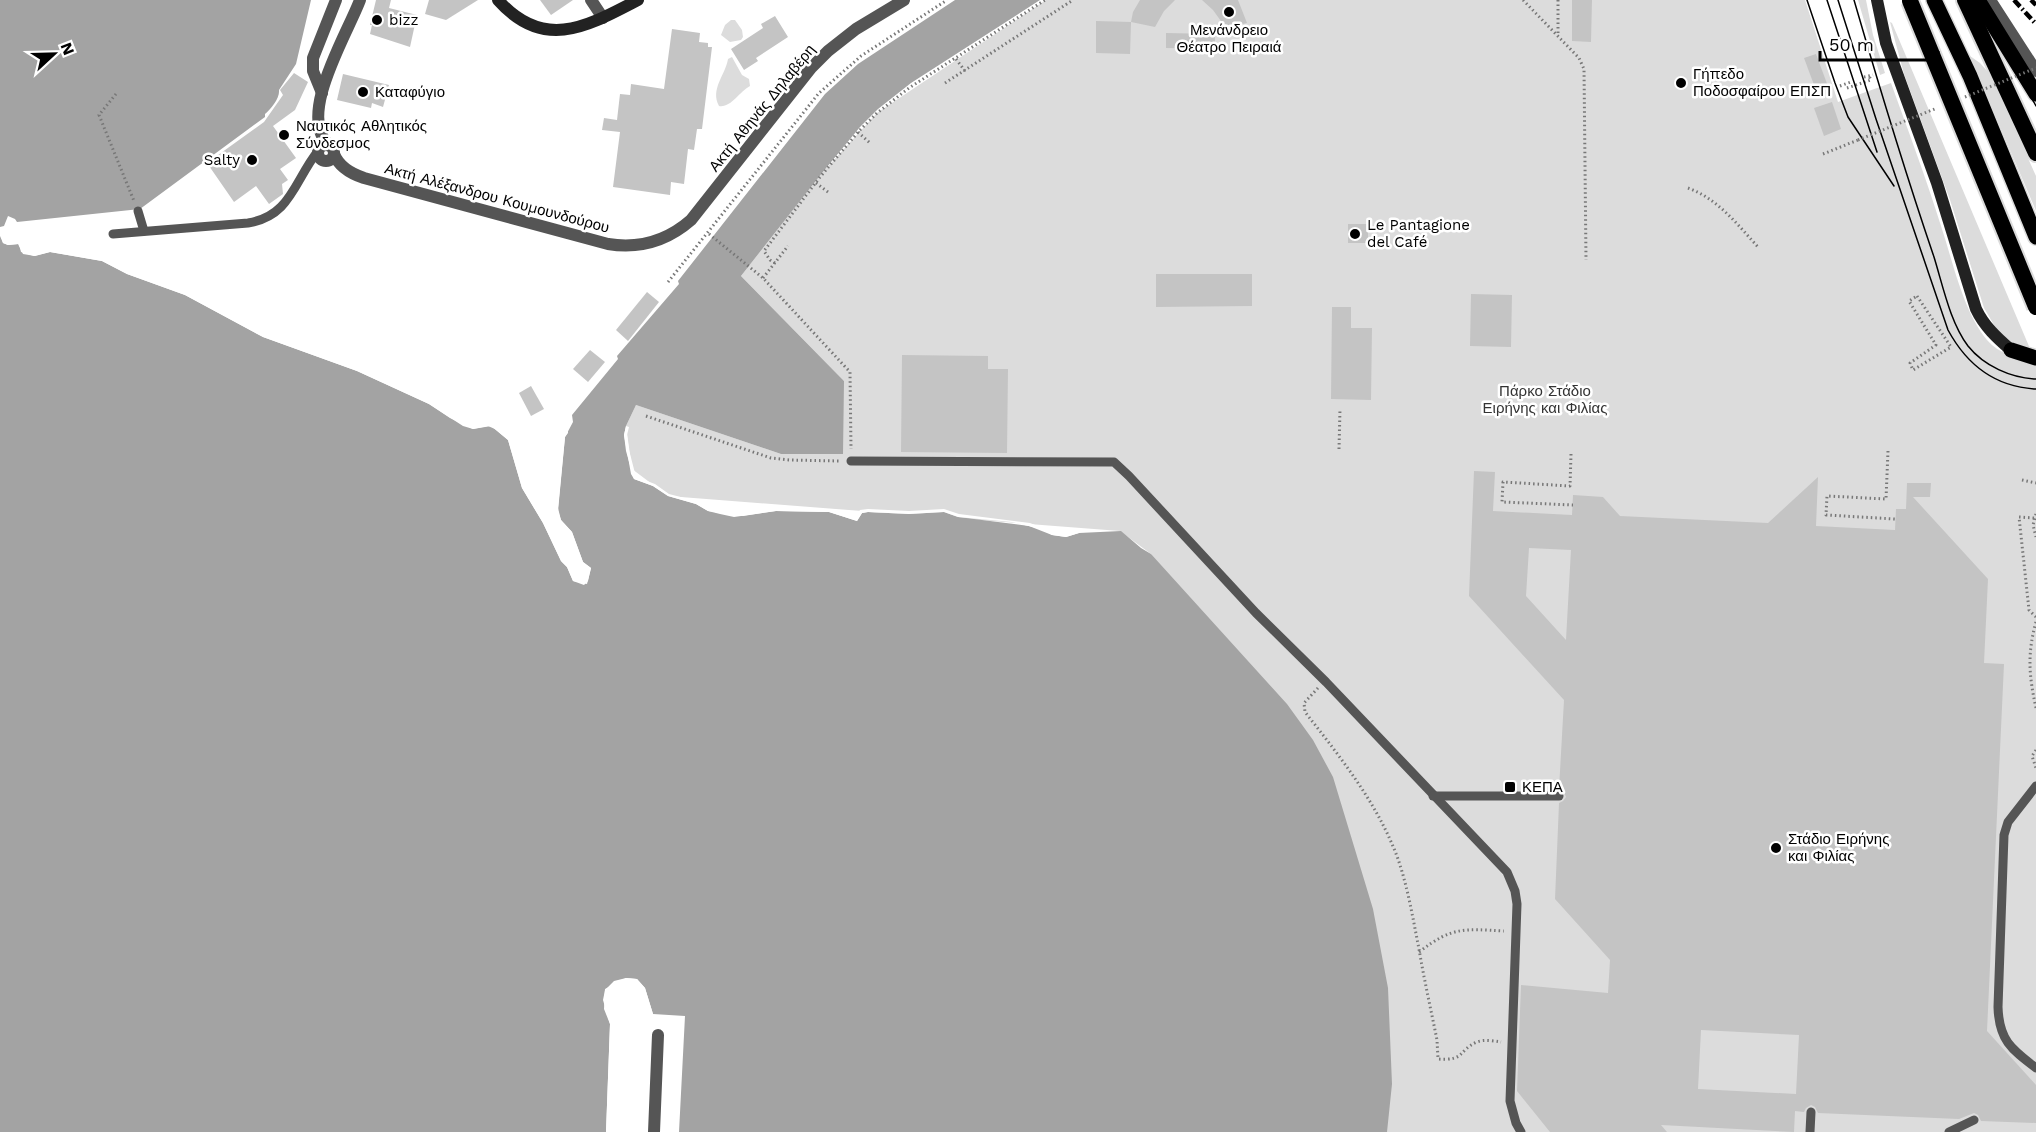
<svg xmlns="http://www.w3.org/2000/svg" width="2036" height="1132" viewBox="0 0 2036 1132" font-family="'Work Sans',sans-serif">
	<rect width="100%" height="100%" fill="#fff"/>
	<g fill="#dcdcdc">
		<path d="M1046,0H1805L1838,102L1891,83C1908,130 1926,178 1941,226C1953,262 1963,311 1987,340C1999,354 2019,359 2036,363V1132H1387L1151,554L1120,531L668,496L632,469L626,426L636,405L781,454L844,381L741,276L822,173L877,113Z"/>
		<path d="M1858,0H1866L1873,35L1885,73L1880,75Z"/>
		<path d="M731,20H735L742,30L743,37L741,40L730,42L721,35L725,25Z"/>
		<path d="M1890,22L1892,23L2031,351L2012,343L1997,330L1984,308L1950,200L1904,74Z"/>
		<path d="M1970,56L1980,63L1989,73L2036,176V211Z"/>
		<path d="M732,57L742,75L749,79L750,86C739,92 731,108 719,106C710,89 725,76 728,59Z"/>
	</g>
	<g fill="#a3a3a3">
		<path d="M0,0H311L296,64L279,90C280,98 271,109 265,114V117L140,209L17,222L15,219L8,216L4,226L0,227Z"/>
		<path d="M955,0H1040L911,83L878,109L860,127L822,173L741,276L844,381L843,454H781L636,405L626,426L624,435L631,474L634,479L653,486L668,496L696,504L708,511L743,516L776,511L829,512L857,521L862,513L868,512L909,514L944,512L958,517L1029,526L1052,535L1066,537L1079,533L1121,531L1141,548L1151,554L1287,704L1313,740L1333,777L1373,909L1388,988L1392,1084L1387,1132H679L685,1016L653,1014L645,988L637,979L626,978L605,989L604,1009L610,1024L606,1132H0V236L3,243L8,245L19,244L21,252L34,256L50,252L102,261L127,274L185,295L263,337L357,371L429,404L463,426L473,429L488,426L495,429L508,440L522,488L543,523L561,561L567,567L573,581L584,585L588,581L591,568L583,562L572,532L561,520L558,511L565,437L573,422L572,415L618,359L617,356L679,284L678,281L825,94L858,64Z"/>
	</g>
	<g fill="#fff">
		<path d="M0,233L5,241H20L24,250L30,253L50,249L103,258L129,272L186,293L265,334L358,368L430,401L465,423L473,426L488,423L496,426L510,438L525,487L545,522L564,559L570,565L575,579L584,582L588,570L581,564L570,543L569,533L559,521L555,511L560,454L566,426L568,428V433L565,437L558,508L561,520L572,532L583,562L591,568L587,584L573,581L567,567L561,561L543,523L522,488L508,440L491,426L473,429L450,418L429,404L357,371L263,337L185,295L127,274L102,261L50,252L35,256L23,254L18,244L8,245L3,243Z"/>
		<path d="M626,426L629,427L627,435L629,450L636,477L655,484L669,494L696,501L720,511L734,514L776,508L829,509L855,518L860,510L868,509L909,511L944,509L959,514L1030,523L1053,532L1066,534L1080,530L1079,533L1066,537L1052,535L1041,529L1012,522L958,517L944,512L909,514L868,512L862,513L857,521L829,512L776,511L734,517L720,514L708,511L696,504L668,496L653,486L634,479L626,451L624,435Z"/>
		<path d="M626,978L637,979L645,988L653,1014L650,1015L642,990L636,982L626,981L616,984L608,991L606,1000L613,1023V1068L609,1132H606L610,1024L603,1000L605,990L614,981Z"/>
	</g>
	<g fill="#c4c4c4" fill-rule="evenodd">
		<path d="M376,0H391L389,8L417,15L410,47L370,34L372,25H370Z"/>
		<path d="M429,0H478L446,20L425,14Z"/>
		<path d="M540,0H573L551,15Z"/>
		<path d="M1140,0H1175L1164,11L1155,27L1131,22L1133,12Z"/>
		<path d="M1202,0H1238L1247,23L1226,28L1213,10Z"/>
		<path d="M1572,0H1592L1591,42L1572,41Z"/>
		<path d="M775,16L788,37L756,58L758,61L744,70L731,49L763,28L761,24Z"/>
		<path d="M1096,21L1131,22L1130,54L1096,53Z"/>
		<path d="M672,29L700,33L699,42L708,43V47H712L702,129H697L694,150L688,149L684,184L671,182L670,195L613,187L620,132L602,130L604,118L617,120L620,94L630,95L631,84L664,89Z"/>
		<path d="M1166,33L1215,34V49L1166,48Z"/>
		<path d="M1816,54L1829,89L1817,93L1804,58Z"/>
		<path d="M294,73L308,82L295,110L273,126L296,158L280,169L288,180L282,184L283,194L269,204L256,186L234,202L207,163L264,122L283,95L280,90Z"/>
		<path d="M343,74L389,85L383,107L372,103L371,108L337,100Z"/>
		<path d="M1832,102L1841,129L1824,136L1814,108Z"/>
		<rect x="1348" y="224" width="20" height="19"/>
		<path d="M1156,274H1252V306L1156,307Z"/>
		<path d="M647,292L659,302L628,341L616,330Z"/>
		<path d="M1471,294L1512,295L1511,347L1470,346Z"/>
		<path d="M1332,307H1351V328H1372L1371,400L1331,399Z"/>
		<path d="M590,350L605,362L588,382L573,369Z"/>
		<path d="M902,355L988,356V369H1008L1007,453L901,452Z"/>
		<path d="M531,386L544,409L531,416L519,393Z"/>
		<path d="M1474,471L1495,472L1493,511L1572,515L1573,495L1603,497L1620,516L1768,523L1818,477L1816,526L1895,530L1896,509H1906L1907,483H1931L1930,497H1913L1988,579L1984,663L2004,664L1987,1031L2036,1085V1123L1981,1121L1978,1115L1974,1113L1959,1119L1818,1113L1815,1107L1811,1105L1806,1108L1804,1112L1795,1111L1794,1132L1661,1125L1667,1132H1550L1517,1091L1521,985L1608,993L1610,960L1555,899L1559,803L1563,801L1566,797L1564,792L1559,789L1564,700L1469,596ZM1529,548L1571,550L1566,640L1526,596ZM1701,1030L1799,1035L1796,1094L1698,1089Z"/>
	</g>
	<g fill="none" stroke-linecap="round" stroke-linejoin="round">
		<g stroke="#dbdbdb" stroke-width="18">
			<g id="primary">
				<path d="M1934,0L1970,76L2036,237"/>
				<path d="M1978,0L2036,94"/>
				<path d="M2011,350L2036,358"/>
			</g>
		</g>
		<g stroke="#dbdbdb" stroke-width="20">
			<path id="trunk" d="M1965,0L2036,153"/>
		</g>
		<g stroke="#777" stroke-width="3" stroke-dasharray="1.5 3" stroke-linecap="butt">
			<path d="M1523,0L1579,58L1584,69L1586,260"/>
			<path d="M1558,0V35"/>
			<path d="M956,59L965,71"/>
			<path d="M1864,77L1873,75"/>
			<path d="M945,83L1073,0"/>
			<path d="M1840,86L1851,82"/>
			<path d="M1847,88L1871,80L1869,76"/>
			<path d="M116,94L99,115L134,201"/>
			<path d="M858,132L871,144"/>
			<path d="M1823,154L1858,140"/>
			<path d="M816,183L828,192"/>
			<path d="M1688,188C1718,199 1737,224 1758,247"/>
			<path d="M709,234L763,278L850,372L851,449"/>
			<path d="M775,263L770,260L764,251L820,177L859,131L877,113L909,88L1045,0"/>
			<path d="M763,278L788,246"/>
			<path d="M668,282L819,93L861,56L947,0"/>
			<path d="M1917,296L1951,347L1913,370L1910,363L1936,345L1909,301Z"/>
			<path d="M646,416L771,458L789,460L839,461"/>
			<path d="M1339,449L1340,409"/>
			<path d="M1888,451L1886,499L1827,496L1826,515L1895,519"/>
			<path d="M1571,454L1570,486L1503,482L1502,502L1573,505"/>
			<path d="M2022,480L2036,483"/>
			<path d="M2036,514L2033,525L2036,537"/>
			<path d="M2034,518L2019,517L2029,610L2036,617"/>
			<path d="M2036,622C2027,654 2029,676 2036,708"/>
			<path d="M1318,688L1304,703L1305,712C1341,758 1378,804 1398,859C1408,888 1413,919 1419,949C1424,979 1431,1010 1437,1040L1438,1059C1466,1061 1458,1050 1477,1042C1484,1039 1494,1041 1501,1042"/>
			<path d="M2036,750L2032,756L2036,768"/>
			<path d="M1419,952C1453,926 1464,929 1504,931"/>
		</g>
		<g stroke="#555" stroke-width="9">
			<path d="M138,211L144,231"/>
			<path d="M113,234L248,223C291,216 294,181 318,151"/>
			<path d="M851,461L1114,462L1129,476L1256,613L1326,682L1507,872L1515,891L1517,904L1510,1101L1516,1123L1521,1132"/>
			<path d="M2036,786L2008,822L2004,835L1998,1007C1999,1040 2011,1049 2036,1068"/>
			<path d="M1433,796H1559"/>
			<path d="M1810,1132L1811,1112"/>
			<path d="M1949,1132L1974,1120"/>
		</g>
		<path stroke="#555" stroke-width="12" d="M322,93L313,71V58L336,0"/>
		<path stroke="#555" stroke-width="12" d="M654,1132L658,1035"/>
		<g stroke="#555" stroke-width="12">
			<path d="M591,0L603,18"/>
			<path d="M1990,0L2036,71"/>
			<circle cx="326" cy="153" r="8"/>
			<path d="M329,145C296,116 348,33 360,0"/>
			<path d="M334,154C339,167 352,174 364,178L608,244C639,249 667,241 691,220L811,68L828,51L856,29L904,0"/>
		</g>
		<g stroke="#222" stroke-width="12">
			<path d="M498,0C544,52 588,26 638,0"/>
			<path d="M1877,0L1886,43L1937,183L1976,309C1984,326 1997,338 2011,350"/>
		</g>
		<use href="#primary" stroke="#000" stroke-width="15"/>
		<use href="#trunk" stroke="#000" stroke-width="16"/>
		<g stroke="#000" stroke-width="1.5">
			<path d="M1807,0L1835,83L1848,117L1894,186"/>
			<path d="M1827,0L1877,152"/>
			<path d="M1838,0L1876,119L1948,330C1967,365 1995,387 2036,389"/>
			<path d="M1854,0C1879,86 1905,172 1934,257C1943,286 1950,322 1968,346C1984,366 2011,378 2036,379"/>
			<path d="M1977,0L2036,106"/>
		</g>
		<g stroke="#000" stroke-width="4.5" stroke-dasharray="9 3 1.5 3" stroke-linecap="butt">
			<path d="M2014,0L2036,24"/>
			<path d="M2031,0L2036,5"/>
		</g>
		<g stroke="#dbdbdb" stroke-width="20" stroke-linecap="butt">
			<path id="trunk-bridge" d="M1910,1L2036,307"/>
		</g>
		<g stroke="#777" stroke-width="3" stroke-dasharray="1.5 3" stroke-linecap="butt">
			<path d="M1965,97L2036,68"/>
			<path d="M1858,140L1937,108"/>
		</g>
		<use href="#trunk-bridge" stroke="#000" stroke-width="16"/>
	</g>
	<g fill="#000" stroke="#fff" stroke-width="2">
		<circle cx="1229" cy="12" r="6"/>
		<circle cx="377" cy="20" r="6"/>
		<circle cx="1681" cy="83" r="6"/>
		<circle cx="363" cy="92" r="6"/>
		<circle cx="284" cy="135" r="6"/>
		<circle cx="252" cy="160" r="6"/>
		<circle cx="1355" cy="234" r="6"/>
		<rect x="1504" y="781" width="12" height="12" rx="3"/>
		<circle cx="1776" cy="848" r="6"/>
	</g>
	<g text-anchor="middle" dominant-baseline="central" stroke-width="5" stroke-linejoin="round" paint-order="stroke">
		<g font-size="15" fill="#000" stroke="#fff" text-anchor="start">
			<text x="389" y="20">bizz</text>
			<text x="1229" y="30" text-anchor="middle">Μενάνδρειο<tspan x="1229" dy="17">Θέατρο Πειραιά</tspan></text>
			<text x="1693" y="74">Γήπεδο<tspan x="1693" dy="17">Ποδοσφαίρου ΕΠΣΠ</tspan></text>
			<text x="375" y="92">Καταφύγιο</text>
			<text x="296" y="126">Ναυτικός Αθλητικός<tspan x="296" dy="17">Σύνδεσμος</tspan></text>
			<text x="240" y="160" text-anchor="end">Salty</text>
			<text x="1367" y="225">Le Pantagione<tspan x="1367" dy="17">del Café</tspan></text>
			<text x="1522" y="787">ΚΕΠΑ</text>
			<text x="1788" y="839">Στάδιο Ειρήνης<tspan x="1788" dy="17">και Φιλίας</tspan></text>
		</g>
		<g font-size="15" fill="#000" stroke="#fff">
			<text transform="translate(762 108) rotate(-51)">Ακτή Αθηνάς Δηλαβέρη</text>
			<text transform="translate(497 198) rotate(15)">Ακτή Αλέξανδρου Κουμουνδούρου</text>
		</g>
		<g font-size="15" fill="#333" stroke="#fff">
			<text x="1545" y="391">Πάρκο Στάδιο<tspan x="1545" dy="17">Ειρήνης και Φιλίας</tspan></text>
		</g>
	</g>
	<g transform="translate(54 54) rotate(68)" stroke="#ffffff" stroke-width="4.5" paint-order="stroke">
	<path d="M0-4.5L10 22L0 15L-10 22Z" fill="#000000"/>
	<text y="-9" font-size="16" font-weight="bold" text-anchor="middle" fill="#000000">N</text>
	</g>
	<path d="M1820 51v9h118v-9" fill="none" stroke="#000000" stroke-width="3"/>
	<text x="1829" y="51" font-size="18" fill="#000000" stroke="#ffffff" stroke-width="4.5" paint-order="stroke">50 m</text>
</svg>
